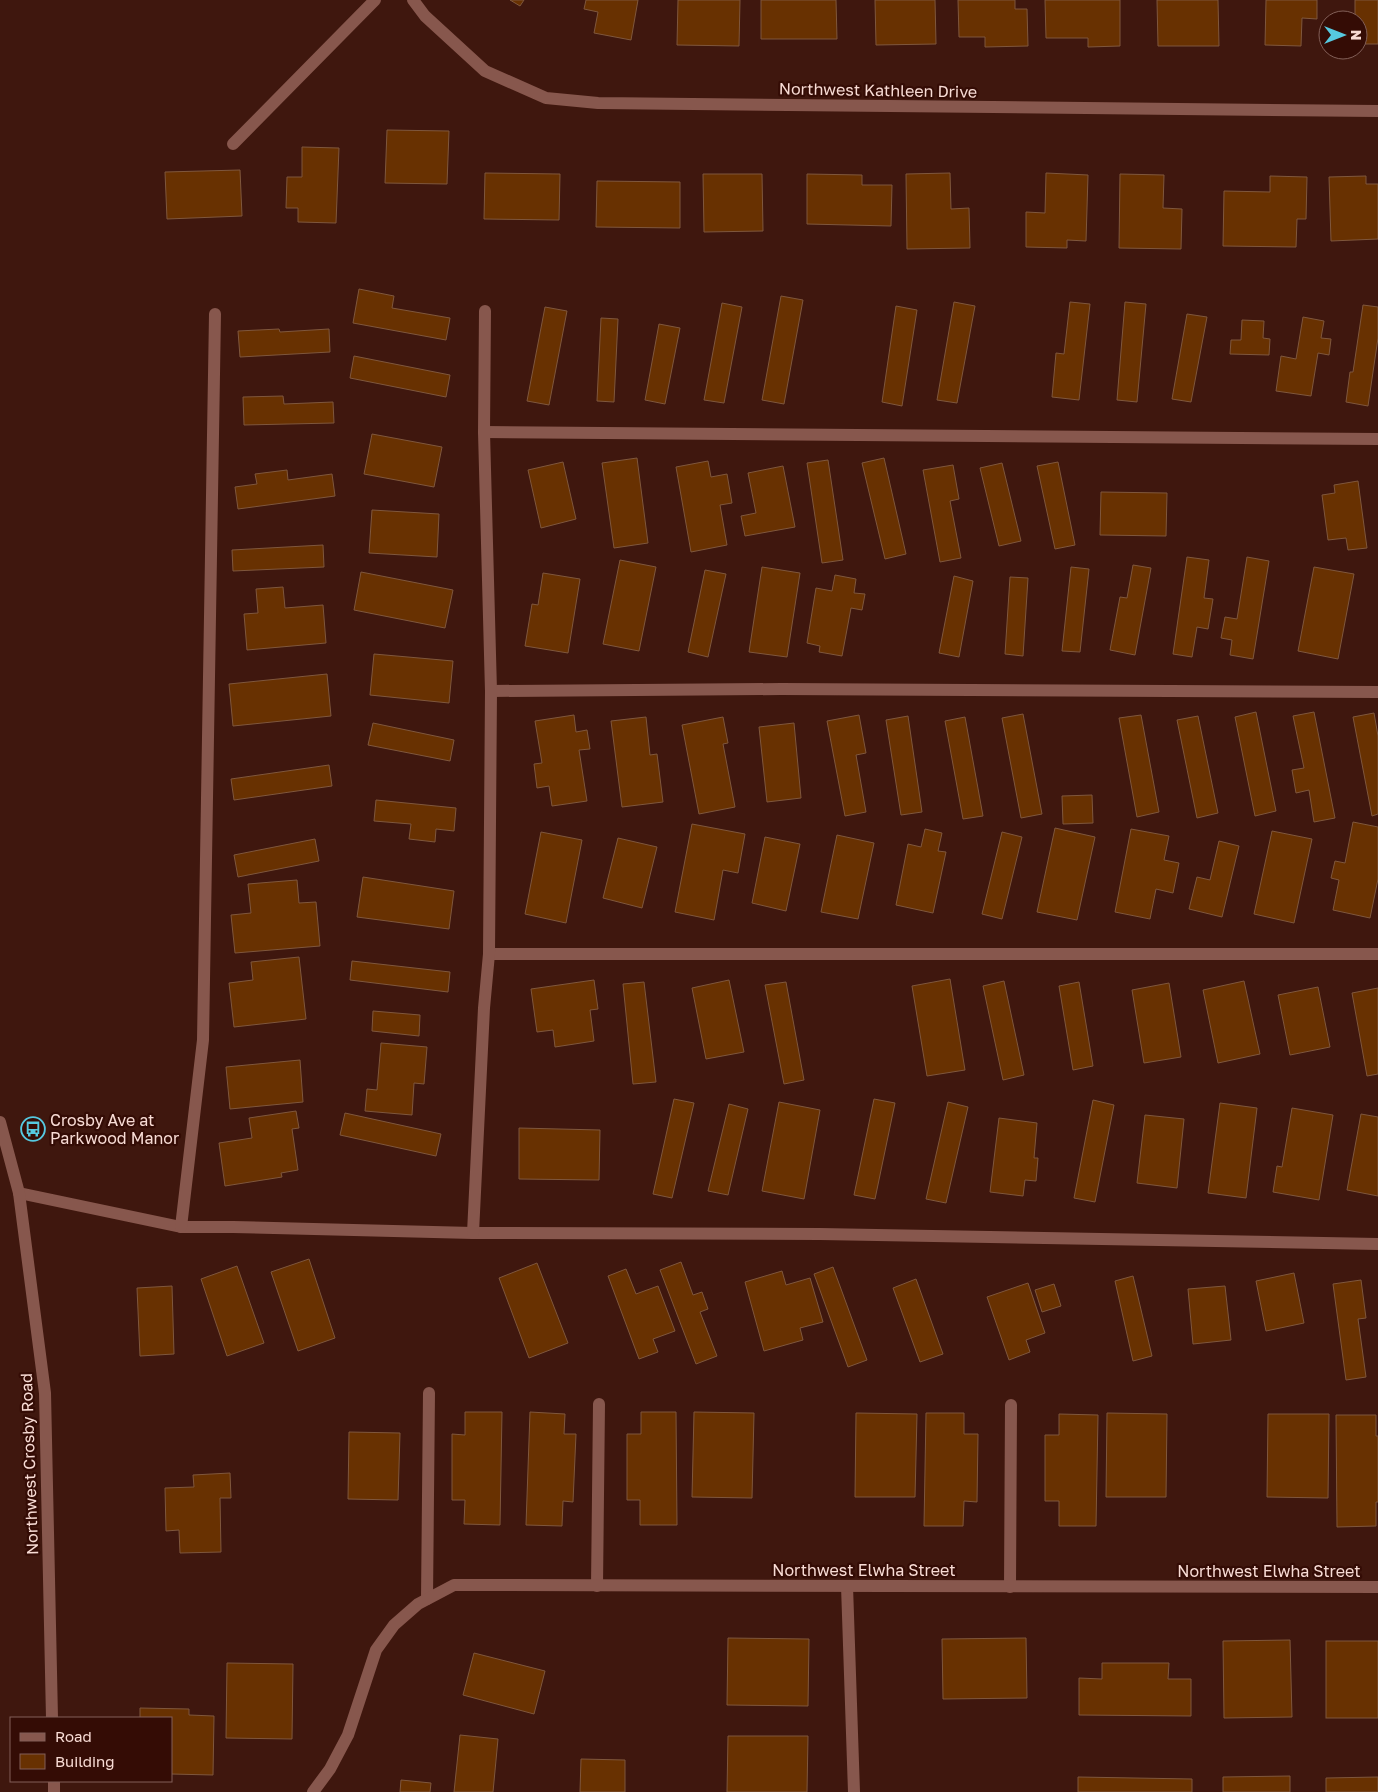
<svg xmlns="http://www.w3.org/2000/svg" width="1378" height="1792" viewBox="0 0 1378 1792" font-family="'Golos Text',sans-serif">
	<rect width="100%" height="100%" fill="#3f170e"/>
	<g fill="#683101" stroke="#7f573d">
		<path d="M510,0H524L520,6Z"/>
		<path d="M586,0H638L631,40L594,33L598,12L584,9Z"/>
		<path d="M678,0H740L739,46L677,45Z"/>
		<path d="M761,0H836L837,39H761Z"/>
		<path d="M875,0H935L936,44L876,45Z"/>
		<path d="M958,0H1015V9H1027L1028,46L985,47V37H959Z"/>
		<path d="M1045,0H1120V46L1088,47V38H1046Z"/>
		<path d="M1157,0H1218L1219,46H1158Z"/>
		<path d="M1266,0H1317V19L1302,18L1301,46L1265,45Z"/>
		<path d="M1355,0H1378V44H1358V20H1355Z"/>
		<path d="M387,130L449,131L447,184L385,183Z"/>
		<path d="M302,147L339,148L336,223L298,222V208H286L287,177H302Z"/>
		<path d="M240,170L242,216L167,219L165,172Z"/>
		<path d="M485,173L560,174L559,220L484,219Z"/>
		<path d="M950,173L951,209L969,208L970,248L907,249L906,174Z"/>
		<path d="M1046,173L1088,175L1086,241L1067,240V248L1026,247V212L1045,213Z"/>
		<path d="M703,174H762L763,231L704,232Z"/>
		<path d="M807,174L862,175V185H892L891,226L807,224Z"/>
		<path d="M1120,174L1164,175L1163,208L1182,209L1181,249L1119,248Z"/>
		<path d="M1270,176L1307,177L1306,219H1297L1296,247L1223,246L1224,191L1270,192Z"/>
		<path d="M1366,176V184H1378V239L1331,241L1329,177Z"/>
		<path d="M597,181L680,182V228L596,227Z"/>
		<path d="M359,289L394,296L392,308L450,318L446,340L353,323Z"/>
		<path d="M781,296L803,300L784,404L762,400Z"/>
		<path d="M954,302L975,306L957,403L937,400Z"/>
		<path d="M1070,302L1090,304L1079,400L1052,397L1056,353L1064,354Z"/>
		<path d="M1125,302L1146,304L1137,402L1117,400Z"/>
		<path d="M722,303L742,307L724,403L704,400Z"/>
		<path d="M1363,305L1378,307V338L1368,406L1346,402L1350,372H1353Z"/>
		<path d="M896,306L917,310L902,406L882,402Z"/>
		<path d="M545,307L567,311L549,405L527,401Z"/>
		<path d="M1187,314L1207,317L1191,402L1172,399Z"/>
		<path d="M1303,317L1324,321L1321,338L1331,339L1329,355L1318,353L1311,396L1276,391L1281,356L1296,359Z"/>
		<path d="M601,318L618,319L614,402L597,401Z"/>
		<path d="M1242,320L1264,321L1263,338L1270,339L1269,355L1230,354L1231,340H1241Z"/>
		<path d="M659,324L680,328L665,404L645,400Z"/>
		<path d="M279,329L280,332L329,329L330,352L240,357L238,331Z"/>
		<path d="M354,356L450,375L446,397L350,378Z"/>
		<path d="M283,396L284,404L333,402L334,423L244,425L243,397Z"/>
		<path d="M372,434L442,447L434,487L364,474Z"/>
		<path d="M637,458L648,543L614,548L602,463Z"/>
		<path d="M884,458L906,554L885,559L862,463Z"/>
		<path d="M828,460L843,560L822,563L807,463Z"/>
		<path d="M708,461L711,477L727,474L732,503L720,505L727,545L691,552L676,467Z"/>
		<path d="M563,462L576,519L541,528L528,470Z"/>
		<path d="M1058,462L1075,545L1055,549L1037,466Z"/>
		<path d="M1002,463L1021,541L999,546L980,468Z"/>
		<path d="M953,465L959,499L950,501L961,558L940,562L923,470Z"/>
		<path d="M783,466L795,527L745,536L741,516L756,513L748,473Z"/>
		<path d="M287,470L288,480L332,474L335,496L238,509L235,487L257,484L255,474Z"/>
		<path d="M1358,481L1367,548L1348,550L1346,538L1328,540L1322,495L1335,493L1334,485Z"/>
		<path d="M1101,492L1167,493L1166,536L1100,535Z"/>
		<path d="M372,510L439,514L437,557L369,553Z"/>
		<path d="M323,545L324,567L233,571L232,550Z"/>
		<path d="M1187,557L1209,560L1204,598L1213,599L1208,629L1197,627L1192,657L1173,654Z"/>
		<path d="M1247,557L1269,561L1253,659L1230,655L1232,640L1221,638L1225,617L1237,619Z"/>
		<path d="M620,560L656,567L639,651L603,644Z"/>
		<path d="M1133,565L1151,568L1135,655L1110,650L1120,597L1127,598Z"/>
		<path d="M762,567L800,573L787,657L749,652Z"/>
		<path d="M1071,567L1089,569L1080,652L1062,651Z"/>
		<path d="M1314,567L1354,574L1338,659L1298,651Z"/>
		<path d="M705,570L726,574L708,657L688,652Z"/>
		<path d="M361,572L453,590L445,628L354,610Z"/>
		<path d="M543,573L580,579L568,653L525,646L532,604L538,605Z"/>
		<path d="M835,575L856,579L854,593L865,594L862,610L851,608L842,656L819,652L820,646L807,643L816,588L832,591Z"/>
		<path d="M954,576L973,581L959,657L939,653Z"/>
		<path d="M1010,577L1028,578L1023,656L1005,654Z"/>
		<path d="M283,587L285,608L323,605L326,643L247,650L244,614L258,613L256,589Z"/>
		<path d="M374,654L453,661L449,703L370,695Z"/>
		<path d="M327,674L331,716L233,726L229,684Z"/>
		<path d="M1256,712L1276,811L1255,816L1235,717Z"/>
		<path d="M1314,712L1335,818L1314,822L1309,790L1296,793L1292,770L1304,768L1293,716Z"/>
		<path d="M1374,713L1378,736V814L1372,816L1353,717Z"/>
		<path d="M1023,714L1042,814L1021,818L1002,718Z"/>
		<path d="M574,715L576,732L587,730L590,749L579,750L587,801L552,806L549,786L537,788L534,764L542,763L535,721Z"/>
		<path d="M859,715L866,753L856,755L866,812L845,816L827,721Z"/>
		<path d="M1141,715L1159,812L1137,817L1119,718Z"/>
		<path d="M908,716L922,812L901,815L886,720Z"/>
		<path d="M1198,716L1218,813L1197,818L1177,720Z"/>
		<path d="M646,717L650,755L657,754L663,802L622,807L611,721Z"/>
		<path d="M723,717L728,743L723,744L735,807L699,814L682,725Z"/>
		<path d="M965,717L983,816L963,819L945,721Z"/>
		<path d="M373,723L454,740L450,761L368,745Z"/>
		<path d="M794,723L801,798L767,802L759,727Z"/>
		<path d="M329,765L332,786L234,800L231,779Z"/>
		<path d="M1092,795L1093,823L1063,824L1062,796Z"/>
		<path d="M376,800L456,808L454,831L436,829L435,842L409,839L411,824L374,821Z"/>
		<path d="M1353,822L1378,827V879L1370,918L1333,910L1339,880L1331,878L1335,861L1345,863Z"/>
		<path d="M692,824L745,834L738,873L723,870L714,920L675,912Z"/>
		<path d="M1055,828L1095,837L1077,920L1037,912Z"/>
		<path d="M925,829L942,833L938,851L946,852L933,913L896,905L908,844L921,847Z"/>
		<path d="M1131,829L1169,836L1164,860L1179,863L1173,893L1156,889L1150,919L1115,912Z"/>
		<path d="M1272,831L1312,839L1294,923L1254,914Z"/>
		<path d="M541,832L582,840L566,923L525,914Z"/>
		<path d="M1002,832L1022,837L1002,919L982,914Z"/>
		<path d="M837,835L874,843L858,919L821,912Z"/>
		<path d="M765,837L800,844L786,911L752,903Z"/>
		<path d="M618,838L657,847L642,908L603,898Z"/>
		<path d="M315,839L319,861L238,877L234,855Z"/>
		<path d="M1219,841L1239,846L1222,917L1189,909L1197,877L1210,880Z"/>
		<path d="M363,877L454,891L449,929L357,917Z"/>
		<path d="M297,880L299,903L316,902L320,946L235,953L231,915L251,913L248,884Z"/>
		<path d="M299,957L306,1019L234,1027L229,983L253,980L251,962Z"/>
		<path d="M352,961L450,972L448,992L350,980Z"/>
		<path d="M950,979L965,1070L927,1076L912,986Z"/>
		<path d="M594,980L598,1009L590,1010L594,1041L555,1047L553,1030L537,1032L531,989Z"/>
		<path d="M729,980L744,1052L706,1059L692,988Z"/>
		<path d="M1004,981L1024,1075L1003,1080L983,986Z"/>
		<path d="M1244,981L1260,1054L1218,1063L1203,990Z"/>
		<path d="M644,982L656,1082L633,1084L623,984Z"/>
		<path d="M786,982L804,1080L784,1084L765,985Z"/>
		<path d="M1079,982L1093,1066L1073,1070L1059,986Z"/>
		<path d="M1169,983L1181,1057L1144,1063L1132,990Z"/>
		<path d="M1318,987L1330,1047L1290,1055L1278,995Z"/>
		<path d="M1378,988V1074L1367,1076L1352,993Z"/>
		<path d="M373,1011L420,1015L419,1036L372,1031Z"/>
		<path d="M381,1043L427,1047L424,1084L414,1083L412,1115L365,1111L367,1089L377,1090Z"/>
		<path d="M300,1060L303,1102L230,1109L226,1067Z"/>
		<path d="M674,1099L694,1103L672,1198L653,1194Z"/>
		<path d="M874,1099L895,1103L875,1199L854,1195Z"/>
		<path d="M1093,1100L1114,1105L1095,1202L1074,1198Z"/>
		<path d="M779,1102L820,1110L804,1199L762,1191Z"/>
		<path d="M948,1102L968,1107L946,1203L926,1199Z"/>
		<path d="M1220,1103L1257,1108L1246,1198L1208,1193Z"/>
		<path d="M729,1104L748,1109L728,1195L708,1191Z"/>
		<path d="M1292,1108L1333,1115L1319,1200L1273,1192L1277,1166L1282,1167Z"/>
		<path d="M296,1111L299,1128L292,1129L298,1170L281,1173L282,1177L225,1186L219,1143L252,1138L249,1118Z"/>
		<path d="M345,1113L441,1134L436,1156L340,1135Z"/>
		<path d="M1361,1114L1378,1117V1196L1347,1190Z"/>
		<path d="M1145,1115L1184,1119L1177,1188L1137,1183Z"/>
		<path d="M999,1118L1037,1123L1034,1158H1038L1036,1181L1025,1180L1023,1196L990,1192Z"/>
		<path d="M519,1128L600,1130L599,1180L519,1179Z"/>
		<path d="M309,1259L335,1338L298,1351L271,1272Z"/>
		<path d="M681,1262L693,1295L702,1292L708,1309L700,1312L717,1356L696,1364L660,1270Z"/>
		<path d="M537,1263L568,1343L529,1358L499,1278Z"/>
		<path d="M237,1266L264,1343L227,1356L201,1279Z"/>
		<path d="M833,1267L867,1360L848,1367L814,1274Z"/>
		<path d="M626,1269L636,1294L658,1286L675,1331L653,1339L658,1352L639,1359L608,1276Z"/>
		<path d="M782,1271L786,1285L810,1278L823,1322L800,1328L803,1340L764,1351L745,1282Z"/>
		<path d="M1294,1273L1304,1323L1266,1331L1256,1281Z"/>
		<path d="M1133,1276L1152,1356L1133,1361L1115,1281Z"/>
		<path d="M916,1279L943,1354L920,1362L893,1288Z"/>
		<path d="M1361,1280L1366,1318L1358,1319L1366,1377L1346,1380L1333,1284Z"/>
		<path d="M1028,1283L1045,1333L1026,1340L1030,1352L1009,1360L987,1297Z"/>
		<path d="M1054,1284L1061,1306L1042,1312L1035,1290Z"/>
		<path d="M172,1286L174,1354L140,1356L137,1288Z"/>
		<path d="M1225,1286L1231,1340L1193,1344L1188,1289Z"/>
		<path d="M465,1412H502L500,1525L464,1524L465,1500H452V1434L465,1435Z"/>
		<path d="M530,1412L565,1414L564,1434H576L573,1502L563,1501L562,1526L526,1525Z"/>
		<path d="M641,1412H676L677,1525H640V1500H627V1434H641Z"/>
		<path d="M694,1412L754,1413L752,1498L692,1497Z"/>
		<path d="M856,1413L917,1414L915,1497H855Z"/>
		<path d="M926,1413H964V1434H978L977,1502L964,1501L963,1526H924Z"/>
		<path d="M1107,1413L1167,1414L1166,1497H1106Z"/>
		<path d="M1059,1414L1098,1415L1096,1526H1059V1501H1045V1435H1059Z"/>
		<path d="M1268,1414H1329L1328,1498L1267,1497Z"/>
		<path d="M1336,1415H1376V1436H1378V1502H1376V1526L1337,1527Z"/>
		<path d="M349,1432L400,1433L398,1500L348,1499Z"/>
		<path d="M230,1473L231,1498H220L221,1552L180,1553L179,1530L166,1531L165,1488L194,1487L193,1475Z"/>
		<path d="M728,1638L809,1639L808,1706L727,1705Z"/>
		<path d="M1026,1638L1027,1698L943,1699L942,1639Z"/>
		<path d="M1290,1640L1292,1717L1224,1718L1223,1641Z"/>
		<rect x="1326" y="1641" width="52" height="77"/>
		<path d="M474,1653L545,1671L534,1714L463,1695Z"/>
		<path d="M227,1663L293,1664L292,1739L226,1738Z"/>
		<path d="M1102,1663H1169L1168,1679H1191V1716L1079,1715V1678L1102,1679Z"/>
		<path d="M140,1708L189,1709V1715L214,1716L213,1775L171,1774V1718H140Z"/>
		<path d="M460,1735L498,1739L493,1792H454Z"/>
		<path d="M728,1736H808L807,1792H727Z"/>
		<path d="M581,1759L625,1760V1792H580Z"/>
		<path d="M1290,1776V1792H1223V1777Z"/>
		<path d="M1078,1777L1192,1779V1792H1078Z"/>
		<path d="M1378,1777V1792H1326V1778Z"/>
		<path d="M401,1780L431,1783L430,1792H400Z"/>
	</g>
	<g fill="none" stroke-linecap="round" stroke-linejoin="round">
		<g stroke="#87574d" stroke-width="12">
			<path d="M233,144L375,0"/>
			<path d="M597,1586L599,1404"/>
			<path d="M1010,1587L1011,1405"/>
			<path d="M427,1599L429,1393"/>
		</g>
		<g stroke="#87574d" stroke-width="12">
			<path d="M413,0L425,16L485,71L546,98L598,103L1378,111"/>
			<path d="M484,432L1378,439"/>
			<path d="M491,691L781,689L1378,692"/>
			<path d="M489,954H1378"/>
			<path d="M19,1193L181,1227H233L473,1233L820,1234L1378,1244"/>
			<path d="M181,1227L203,1040L215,314"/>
			<path d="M473,1233L484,1008L489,954L491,691L484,432L485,311"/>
			<path d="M847,1586L854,1792"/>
			<path d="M313,1792L330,1769L348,1735L376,1650L394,1625L418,1604L454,1585L1378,1587"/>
		</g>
		<g stroke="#87574d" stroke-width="12">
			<path d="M0,1122L19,1193L45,1393L52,1718"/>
			<path d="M54,1781V1792"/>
		</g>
	</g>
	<defs>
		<g id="bus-ring" transform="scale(1.25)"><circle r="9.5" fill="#340c05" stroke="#56c9e0" stroke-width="1.5"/><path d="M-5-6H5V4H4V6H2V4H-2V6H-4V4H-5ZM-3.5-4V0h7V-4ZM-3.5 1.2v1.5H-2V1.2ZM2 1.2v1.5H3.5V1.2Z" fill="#56c9e0"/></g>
	</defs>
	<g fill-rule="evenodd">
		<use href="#bus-ring" x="33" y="1129"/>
	</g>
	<g text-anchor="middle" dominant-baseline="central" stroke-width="4.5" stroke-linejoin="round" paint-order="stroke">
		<g font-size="16" fill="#f8dcd5" stroke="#340c05">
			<text transform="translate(878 90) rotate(1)">Northwest Kathleen Drive</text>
			<text transform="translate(29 1464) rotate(-92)">Northwest Crosby Road</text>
			<text x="864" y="1570">Northwest Elwha Street</text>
			<text x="1269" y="1571">Northwest Elwha Street</text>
		</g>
		<g font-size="16" fill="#f8dcd5" stroke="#340c05" text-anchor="start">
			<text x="50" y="1120">Crosby Ave at<tspan x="50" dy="18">Parkwood Manor</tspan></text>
		</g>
	</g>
	<rect x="10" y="1717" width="162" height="65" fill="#340c05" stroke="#825f58"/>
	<rect x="20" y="1733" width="25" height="8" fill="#87574d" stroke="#825f58"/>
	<text x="55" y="1742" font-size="15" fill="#f8dcd5">Road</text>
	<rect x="20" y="1754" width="25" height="15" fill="#683101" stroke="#825f58"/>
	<text x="55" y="1767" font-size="15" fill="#f8dcd5">Building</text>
	<g transform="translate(1343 35) rotate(90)"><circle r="24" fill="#340c05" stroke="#825f58"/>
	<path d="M0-4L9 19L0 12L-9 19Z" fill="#56c9e0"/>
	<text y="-8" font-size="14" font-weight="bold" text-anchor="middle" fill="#f8dcd5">N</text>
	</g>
</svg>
